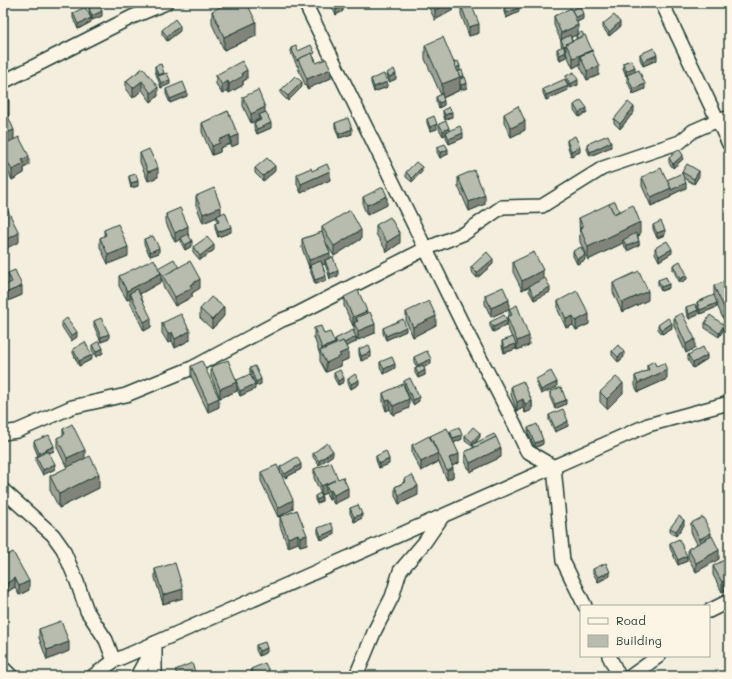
<svg xmlns="http://www.w3.org/2000/svg" width="732" height="679" viewBox="0 0 732 679" font-family="Mali,sans-serif">
	<rect width="100%" height="100%" fill="#f3eede"/>
	<filter id="ink" filterUnits="userSpaceOnUse"><feTurbulence type="fractalNoise" baseFrequency=".025" numOctaves="2"/><feDisplacementMap in="SourceGraphic" scale="8" xChannelSelector="R" yChannelSelector="G"/><feConvolveMatrix kernelMatrix="1 2 1 2 8 2 1 2 1" color-interpolation-filters="sRGB"/></filter>
	<g filter="url(#ink)">
		<g fill="none" stroke-linecap="round" stroke-linejoin="round">
			<g stroke="#1f3d34" stroke-width="16">
				<g id="minor">
					<path d="M305,3L463,325L515,425L527,451L554,467L563,561L585,606"/>
					<path d="M662,3L729,144"/>
					<path d="M3,82L132,17L166,3"/>
					<path d="M3,433L17,431L72,407L126,395L192,368L282,320L297,314L425,249L465,233L502,207L542,206L603,168L680,142L693,131L718,120L729,118"/>
					<path d="M3,490L53,535L63,549L77,582L87,611L106,640L114,661"/>
					<path d="M709,611L729,601"/>
					<path d="M609,656L619,676"/>
					<path d="M3,668L11,676"/>
					<path d="M93,676L114,661L155,643L648,425L729,403"/>
					<path d="M137,676L155,643"/>
					<path d="M155,676V644"/>
					<path d="M356,676L375,630L392,597L400,571L424,543L442,517"/>
					<path d="M631,676L659,656"/>
				</g>
			</g>
			<use href="#minor" stroke="#fcf5e5" stroke-width="13"/>
		</g>
		<g fill="#9ea296" stroke="#1f3d34" fill-rule="evenodd">
			<path d="M331,3H341L343,11L336,15L331,6Z"/>
			<path d="M429,3H453V10L435,20L429,8Z"/>
			<path d="M461,5L479,33L469,36L461,14Z"/>
			<path d="M89,8L102,16L92,20L89,12Z"/>
			<path d="M504,8L519,12L506,18L504,12Z"/>
			<path d="M572,10L583,19L577,22L578,33L592,51L599,75L587,80L580,66V64L573,68L566,53V50H565L566,57L560,60L557,54V49L562,47L561,44V41L554,25V16ZM576,35V40L572,41L571,37Z"/>
			<path d="M212,11L256,36L224,50L212,24Z"/>
			<path d="M73,13L91,22L78,29L73,18Z"/>
			<path d="M603,24L620,27L609,36L603,28Z"/>
			<path d="M162,30L180,31L167,41L162,34Z"/>
			<path d="M425,45L454,62L464,77L467,88L461,90L460,88V90L443,98L444,105L439,108L436,101V97L441,95L425,59Z"/>
			<path d="M291,48L315,58L316,63L331,78L307,89L298,68V65L297,66L291,53Z"/>
			<path d="M640,54L657,60L643,66L640,59Z"/>
			<path d="M631,60L626,76L623,68V63Z"/>
			<path d="M155,66L164,74L170,84L161,88L155,71Z"/>
			<path d="M143,68L158,96L151,102L142,90L133,98L126,90V81Z"/>
			<path d="M387,73L396,79L389,82L387,77Z"/>
			<path d="M216,75L247,79L243,81V85L229,93L228,91L222,94L216,84Z"/>
			<path d="M627,75L645,89L633,94L627,80Z"/>
			<path d="M566,76L578,85L570,88L566,80Z"/>
			<path d="M371,79L387,87L374,92L371,83Z"/>
			<path d="M302,87L288,101L281,94V90Z"/>
			<path d="M166,89L187,96L170,103L166,94Z"/>
			<path d="M543,89L568,90L546,100L543,93Z"/>
			<path d="M3,91L9,115H7L14,139L29,165L24,168V173L12,180L3,162Z"/>
			<path d="M243,97L265,113L271,128L257,134L254,127V123L259,120V119L251,123L243,106Z"/>
			<path d="M574,105L587,112L579,117L574,110Z"/>
			<path d="M443,110L452,117L445,120L443,114Z"/>
			<path d="M228,111L238,144L231,147L230,144L220,148V152L212,155L202,132V123Z"/>
			<path d="M634,112L620,129L614,123V119Z"/>
			<path d="M504,114L525,130L511,137L504,123Z"/>
			<path d="M427,119L437,129L430,131L427,123Z"/>
			<path d="M335,123L352,134L339,138L335,127Z"/>
			<path d="M439,124L449,131L463,138L449,144L446,137V134L443,136L439,129Z"/>
			<path d="M567,140L580,152L571,156L567,144Z"/>
			<path d="M587,144L611,147L590,156L587,149Z"/>
			<path d="M437,147L448,154L440,158L437,152Z"/>
			<path d="M140,153L158,177L148,181L140,162Z"/>
			<path d="M669,158L683,159L673,168L669,163Z"/>
			<path d="M255,168L275,171L263,181L255,173Z"/>
			<path d="M406,172H422L412,182L406,177Z"/>
			<path d="M682,172L699,176L694,184L684,178L686,188L671,195V197L651,206L642,186V177L667,180L682,174Z"/>
			<path d="M297,174L330,180L301,193L297,184Z"/>
			<path d="M129,176L138,186L131,188L129,180Z"/>
			<path d="M458,177L485,204L469,211L458,186Z"/>
			<path d="M196,196L221,214L231,232L218,237L215,228V223L217,222V217L203,223L196,205Z"/>
			<path d="M363,197L387,205L367,215L363,206Z"/>
			<path d="M619,212L640,235L638,236L639,245L627,251L623,243L588,260L580,242L579,218Z"/>
			<path d="M166,214L188,234L192,246L185,250L181,243V239L175,242L166,223Z"/>
			<path d="M376,225L400,243L387,252L376,234Z"/>
			<path d="M653,225L665,235L657,238L653,229Z"/>
			<path d="M322,227L361,239L334,256L326,243L330,259L338,276L330,279L325,264L322,265L326,281L315,284L302,248V239L322,232Z"/>
			<path d="M104,230L128,256L108,264L100,247V238L104,236Z"/>
			<path d="M144,239L159,253L150,256L144,244Z"/>
			<path d="M193,247L214,250L200,260L193,252Z"/>
			<path d="M655,248L672,253L659,261L655,253Z"/>
			<path d="M573,251L585,260L577,264L573,256Z"/>
			<path d="M513,262L543,279L550,292L534,300L529,291V286L522,290L513,272Z"/>
			<path d="M493,264L477,278L471,271V267Z"/>
			<path d="M673,265L687,279L680,283L673,270Z"/>
			<path d="M158,268H179L200,288L192,293V297L175,306L163,286V281L161,278V282L140,294L151,327L144,331L130,302V299L127,300L119,286V276Z"/>
			<path d="M8,273L22,295L3,303V286L9,284Z"/>
			<path d="M729,279V321L725,323L717,305V307L700,314L697,306V302L714,296V286Z"/>
			<path d="M658,280L669,288L661,291L658,285Z"/>
			<path d="M613,283L648,300L622,312L613,292Z"/>
			<path d="M485,295L509,309L491,317L485,304Z"/>
			<path d="M344,297L367,313L375,333L358,340L356,337V342L346,346L348,359L341,362V366L326,372L320,361V355L314,337V328L335,345V339L354,332V326H353L344,306Z"/>
			<path d="M558,301L589,324L576,330L573,325L566,328L558,310Z"/>
			<path d="M686,307L698,315L689,319L686,312Z"/>
			<path d="M200,309L224,316L212,329L200,318Z"/>
			<path d="M509,309L529,345L517,350L516,347V349L504,353L502,346V341L512,338L507,326V317L509,316Z"/>
			<path d="M406,312L436,325L413,337L406,321Z"/>
			<path d="M674,317L695,348L686,353L674,326Z"/>
			<path d="M94,321L109,339L101,342L94,326Z"/>
			<path d="M62,322L77,337L71,341L62,327Z"/>
			<path d="M490,322L507,325L493,332L490,326Z"/>
			<path d="M162,323L190,340L175,348L172,341L168,343L162,333Z"/>
			<path d="M705,323L724,329L719,337L705,328Z"/>
			<path d="M658,325L672,328L662,334L658,329Z"/>
			<path d="M383,328L406,331L386,340L383,333Z"/>
			<path d="M92,345L103,353L96,357L92,350Z"/>
			<path d="M73,349L92,359L79,366L73,353Z"/>
			<path d="M359,349L371,357L361,361L359,354Z"/>
			<path d="M612,351L624,357L618,362L612,355Z"/>
			<path d="M688,355L707,359L693,368L688,360Z"/>
			<path d="M414,357L431,364L424,367L425,375L418,378L415,373V368L417,367L414,362Z"/>
			<path d="M380,362L395,368L384,374L380,367Z"/>
			<path d="M647,365L656,366L667,379L638,392L635,386V376L647,371Z"/>
			<path d="M191,366L219,407L208,412L191,376Z"/>
			<path d="M211,367L255,389L240,396L237,389V391L220,398L211,376Z"/>
			<path d="M250,368L261,384L256,386L250,373Z"/>
			<path d="M334,373L344,382L338,385L334,378Z"/>
			<path d="M348,379L359,384L351,389L348,383Z"/>
			<path d="M536,379L557,387L541,394L536,383Z"/>
			<path d="M404,381L419,401L413,405L404,385Z"/>
			<path d="M511,386L532,401V410L525,413L523,408L517,411L511,395Z"/>
			<path d="M550,392L566,404L555,409L550,397Z"/>
			<path d="M600,392L623,393L607,409L600,402Z"/>
			<path d="M383,393L409,408L393,415L390,409L386,411L383,402Z"/>
			<path d="M549,415L568,426L555,432L549,420Z"/>
			<path d="M528,428L543,444L535,448L528,433Z"/>
			<path d="M63,429L85,459L99,488L59,508L50,490V476L67,468L57,447V438L63,436Z"/>
			<path d="M450,431L462,439L454,443L459,463L452,466L453,477L447,480L438,460V462L421,471L412,454V445L430,439V436H450Z"/>
			<path d="M465,436L480,437L475,443L501,457L470,472L465,461V452L473,448V445L472,446L465,441Z"/>
			<path d="M34,441L54,451L49,453L55,469L43,475L36,462V457L38,456L34,446Z"/>
			<path d="M313,453L333,455L319,465L313,457Z"/>
			<path d="M376,456L389,464L379,468L376,460Z"/>
			<path d="M280,467L301,469L285,478L280,472Z"/>
			<path d="M314,469L338,479L348,497L334,504L331,499L329,500L326,493L321,495L322,501L317,504L315,500V496L321,494L314,478Z"/>
			<path d="M261,472L293,509L278,517L261,481Z"/>
			<path d="M404,479L418,495L399,504L395,496V487L404,482Z"/>
			<path d="M350,508L362,518L354,522L350,513Z"/>
			<path d="M297,510L307,544L300,546L298,543L288,547L280,526V517Z"/>
			<path d="M691,523L711,536L719,559L696,572L688,558V549L697,544L691,532Z"/>
			<path d="M684,525L676,536L670,532V528Z"/>
			<path d="M318,528L334,535L321,540L318,533Z"/>
			<path d="M670,543L687,561L678,565L670,548Z"/>
			<path d="M3,557L29,590L19,595L15,587L7,592L3,585Z"/>
			<path d="M713,566L729,567V588L722,592L713,575Z"/>
			<path d="M155,569L183,598L163,604L155,578Z"/>
			<path d="M593,569L610,576L598,582L593,573Z"/>
			<path d="M39,629L69,651L47,660L39,638Z"/>
			<path d="M256,645L267,652L259,656L256,650Z"/>
			<path d="M251,669L269,676H252L251,674Z"/>
		</g>
		<g fill="#81847a" stroke="#1f3d34">
			<path d="M450,3H453V10L435,20V10Z"/>
			<path d="M343,6V11L336,15V10Z"/>
			<path d="M519,8V12L506,18V13Z"/>
			<path d="M102,11V16L92,20V16Z"/>
			<path d="M583,14V19L575,23V18Z"/>
			<path d="M91,18V22L78,29V24Z"/>
			<path d="M256,22V36L224,50V37Z"/>
			<path d="M620,22V27L609,36V32Z"/>
			<path d="M479,24V33L469,36V27Z"/>
			<path d="M578,25V34L562,42L561,33Z"/>
			<path d="M180,26V31L167,41V36Z"/>
			<path d="M566,45V50L564,51V46Z"/>
			<path d="M592,50V59L580,56V64L573,68V58Z"/>
			<path d="M566,52V57L560,60V55Z"/>
			<path d="M657,55V60L643,66V61Z"/>
			<path d="M460,66V71L454,73V69Z"/>
			<path d="M599,66V75L587,80V71Z"/>
			<path d="M635,67V72L626,76V71Z"/>
			<path d="M331,69V78L307,89V79Z"/>
			<path d="M247,70V79L243,81V85L229,93V84L242,73Z"/>
			<path d="M396,74V79L389,82V77Z"/>
			<path d="M464,76V80L460,82V90L442,98V84L460,77Z"/>
			<path d="M170,80V84L161,88V83Z"/>
			<path d="M578,80V85L570,88V84Z"/>
			<path d="M142,81V90L133,98V88Z"/>
			<path d="M228,81V91L222,94V85Z"/>
			<path d="M302,82V87L288,101V96Z"/>
			<path d="M387,82V87L374,92V87Z"/>
			<path d="M467,83V88L461,90V85Z"/>
			<path d="M645,84V89L633,94V89Z"/>
			<path d="M568,86V90L546,100V95Z"/>
			<path d="M158,87V96L151,102V93Z"/>
			<path d="M187,92V96L170,103V99Z"/>
			<path d="M9,101V115L3,117V104Z"/>
			<path d="M444,101V105L439,108V103Z"/>
			<path d="M265,107V116L259,115V119L251,123V114Z"/>
			<path d="M634,107V112L620,129V124Z"/>
			<path d="M587,108V112L579,117V113Z"/>
			<path d="M452,112V117L445,120V115Z"/>
			<path d="M525,121V130L511,137V128Z"/>
			<path d="M271,123V128L257,134V129Z"/>
			<path d="M437,124V129L430,131V127Z"/>
			<path d="M449,128V133L446,132V134L443,136V131Z"/>
			<path d="M352,129V134L339,138V134Z"/>
			<path d="M14,130V143L3,148V134Z"/>
			<path d="M463,133V138L449,144V139Z"/>
			<path d="M230,135V144L220,148V152L212,155V146L219,140Z"/>
			<path d="M238,135V144L231,147V138Z"/>
			<path d="M611,142V147L590,156V152Z"/>
			<path d="M580,147V152L571,156V151Z"/>
			<path d="M448,149V154L440,158V153Z"/>
			<path d="M683,155V159L673,168V164Z"/>
			<path d="M29,156V165L24,168V173L12,180V170L22,160Z"/>
			<path d="M275,166V171L263,181V176Z"/>
			<path d="M422,167V172L412,182V178Z"/>
			<path d="M158,168V177L148,181V172Z"/>
			<path d="M330,171V180L301,193V184Z"/>
			<path d="M699,171V176L694,184V179Z"/>
			<path d="M138,181V186L131,188V183Z"/>
			<path d="M686,183V188L671,195V197L651,206V197L671,188Z"/>
			<path d="M485,195V204L469,211V202Z"/>
			<path d="M387,196V205L367,215V205Z"/>
			<path d="M221,207V216H217V217L203,223V214Z"/>
			<path d="M640,222V235L625,242L623,240V243L588,260V247Z"/>
			<path d="M188,226V236L175,242V233Z"/>
			<path d="M231,227V232L218,237V232Z"/>
			<path d="M361,230V239L334,256V246Z"/>
			<path d="M665,230V235L657,238V233Z"/>
			<path d="M19,233V242L3,250V241Z"/>
			<path d="M400,234V243L387,252V242Z"/>
			<path d="M192,241V246L185,250V245Z"/>
			<path d="M639,241V245L627,251V246Z"/>
			<path d="M214,245V250L200,260V256Z"/>
			<path d="M128,247V256L108,264V255Z"/>
			<path d="M159,248V253L150,256V252Z"/>
			<path d="M672,249V253L659,261V256Z"/>
			<path d="M330,253V262L325,260V264L311,268L310,265L309,269V260Z"/>
			<path d="M585,255V260L577,264V259Z"/>
			<path d="M493,259V264L477,278V273Z"/>
			<path d="M543,270V280L522,290V281Z"/>
			<path d="M338,271V276L330,279V274Z"/>
			<path d="M161,273V282L132,298L130,293V299L127,300V291Z"/>
			<path d="M687,275V279L680,283V279Z"/>
			<path d="M326,276V281L315,284V280Z"/>
			<path d="M200,279V288L192,293V297L175,306V297L190,285Z"/>
			<path d="M669,284V288L661,291V287Z"/>
			<path d="M22,286V295L3,303V294Z"/>
			<path d="M550,287V292L534,300V296Z"/>
			<path d="M648,291V300L622,312V303Z"/>
			<path d="M509,300V309L491,317V308Z"/>
			<path d="M717,303V307L700,314V310Z"/>
			<path d="M224,307V316L212,329V320Z"/>
			<path d="M729,308V321L725,323V310Z"/>
			<path d="M698,310V315L689,319V314Z"/>
			<path d="M367,311V320L358,321L356,318V325L354,323V326H353V317Z"/>
			<path d="M589,314V324L576,330V321Z"/>
			<path d="M436,316V325L413,337V327Z"/>
			<path d="M573,316V325L566,328V319Z"/>
			<path d="M151,318V327L144,331V322Z"/>
			<path d="M507,320V325L493,332V327Z"/>
			<path d="M672,323V328L662,334V330Z"/>
			<path d="M375,324V333L358,340V331Z"/>
			<path d="M724,325V329L719,337V333Z"/>
			<path d="M406,327V331L386,340V336Z"/>
			<path d="M190,331V340L175,348V339Z"/>
			<path d="M77,332V337L71,341V336Z"/>
			<path d="M172,332V341L168,343V334Z"/>
			<path d="M109,334V339L101,342V337Z"/>
			<path d="M529,336V345L517,350V341Z"/>
			<path d="M356,337V342L338,350V345Z"/>
			<path d="M695,339V348L686,353V344Z"/>
			<path d="M335,343V352L322,354V348Z"/>
			<path d="M516,344V349L504,353V348Z"/>
			<path d="M103,348V353L96,357V352Z"/>
			<path d="M348,350V359L341,362V366L326,372V363L339,354Z"/>
			<path d="M371,352V357L361,361V356Z"/>
			<path d="M624,352V357L618,362V357Z"/>
			<path d="M92,355V359L79,366V361Z"/>
			<path d="M707,355V359L693,368V363Z"/>
			<path d="M431,359V364L418,370V365Z"/>
			<path d="M395,364V368L384,374V369Z"/>
			<path d="M425,370V375L418,378V374Z"/>
			<path d="M667,370V379L638,392V383Z"/>
			<path d="M344,378V382L338,385V381Z"/>
			<path d="M261,379V384L256,386V382Z"/>
			<path d="M359,380V384L351,389V384Z"/>
			<path d="M237,382V391L220,398V389Z"/>
			<path d="M557,382V387L541,394V390Z"/>
			<path d="M623,383V393L607,409V399Z"/>
			<path d="M255,384V389L240,396V391Z"/>
			<path d="M419,397V401L413,405V400Z"/>
			<path d="M219,398V407L208,412V403Z"/>
			<path d="M409,399V408L393,415V406Z"/>
			<path d="M523,399V408L517,411V402Z"/>
			<path d="M390,400V409L386,411V401Z"/>
			<path d="M566,400V404L555,409V404Z"/>
			<path d="M532,401V410L525,413V404Z"/>
			<path d="M568,421V426L555,432V428Z"/>
			<path d="M480,433V437L472,446V442Z"/>
			<path d="M462,435V439L453,443V438Z"/>
			<path d="M543,440V444L535,448V443Z"/>
			<path d="M54,446V451L39,457V453Z"/>
			<path d="M501,448V457L470,472V463Z"/>
			<path d="M85,450V459L67,468V458Z"/>
			<path d="M333,451V455L319,465V461Z"/>
			<path d="M438,453V462L421,471V462Z"/>
			<path d="M459,454V463L449,467V458Z"/>
			<path d="M389,459V464L379,468V464Z"/>
			<path d="M55,464V469L43,475V470Z"/>
			<path d="M301,464V469L285,478V474Z"/>
			<path d="M453,468V477L447,480V471Z"/>
			<path d="M99,474V488L59,508V494Z"/>
			<path d="M335,480L331,490V499L329,500V491L326,485V493L321,495V486Z"/>
			<path d="M418,486V495L399,504V495Z"/>
			<path d="M348,488V497L334,504V495Z"/>
			<path d="M322,497V501L317,504V500Z"/>
			<path d="M293,500V509L278,517V508Z"/>
			<path d="M362,514V518L354,522V517Z"/>
			<path d="M684,520V525L676,536V531Z"/>
			<path d="M334,530V535L321,540V536Z"/>
			<path d="M711,533V543L700,548V539Z"/>
			<path d="M298,534V543L288,547V538Z"/>
			<path d="M307,535V544L300,546V537Z"/>
			<path d="M719,550V559L696,572V563Z"/>
			<path d="M687,556V561L678,565V560Z"/>
			<path d="M610,572V576L598,582V577Z"/>
			<path d="M15,578V587L7,592V583Z"/>
			<path d="M729,579V588L722,592V582Z"/>
			<path d="M29,581V590L19,595V586Z"/>
			<path d="M183,589V598L163,604V595Z"/>
			<path d="M69,642V651L47,660V650Z"/>
			<path d="M267,648V652L259,656V651Z"/>
			<path d="M269,671V676H258Z"/>
			<path d="M195,672V676H184Z"/>
		</g>
		<g fill="#b8bcae" stroke="#1f3d34">
			<path d="M99,3L102,11L92,16L89,8Z"/>
			<path d="M228,3H247L256,22L224,37L212,11Z"/>
			<path d="M332,3H341L343,6L336,10Z"/>
			<path d="M431,3H450L435,10Z"/>
			<path d="M467,3H471L479,24L469,27L461,5Z"/>
			<path d="M515,3H518L519,8L506,13L504,8Z"/>
			<path d="M580,6L583,14L575,18L572,10Z"/>
			<path d="M85,7L91,18L78,24L73,13Z"/>
			<path d="M571,8L578,25L561,33L554,16Z"/>
			<path d="M614,15L620,22L609,32L603,24Z"/>
			<path d="M175,19L180,26L167,36L162,30Z"/>
			<path d="M582,32L584,36L578,39L576,35Z"/>
			<path d="M570,35L572,41L566,44L567,45L564,46L561,40Z"/>
			<path d="M585,35L592,50L573,58L566,44Z"/>
			<path d="M443,37L460,77L442,84L425,45Z"/>
			<path d="M311,45L315,53L313,54L312,53L298,59V61H297L291,48L296,46L298,51Z"/>
			<path d="M563,46L566,52L560,55L557,49Z"/>
			<path d="M654,48L657,55L643,61L640,54Z"/>
			<path d="M592,51L599,66L587,71L580,56Z"/>
			<path d="M312,53L316,63L326,59L331,69L307,79L298,59Z"/>
			<path d="M631,60L635,67L626,71L623,63Z"/>
			<path d="M242,61L247,70L242,73L243,76L229,84L228,81L222,85L216,75Z"/>
			<path d="M458,61L460,66L456,68L454,62Z"/>
			<path d="M161,64L164,73L158,75L155,66Z"/>
			<path d="M143,68L158,87L151,93L142,81L133,88L126,81Z"/>
			<path d="M394,69L396,74L389,77L387,73Z"/>
			<path d="M462,70L464,76L460,77L458,72Z"/>
			<path d="M639,70L645,84L633,89L627,75Z"/>
			<path d="M574,72L578,80L570,84L566,76Z"/>
			<path d="M167,73L170,80L161,83L158,76Z"/>
			<path d="M384,74L387,82L374,87L371,79Z"/>
			<path d="M295,76L302,82L288,96L281,90Z"/>
			<path d="M465,77L467,83L461,85L460,84V79Z"/>
			<path d="M565,79L568,86L546,95L543,89Z"/>
			<path d="M183,82L187,92L170,99L166,89Z"/>
			<path d="M258,90L265,107L251,114L243,97Z"/>
			<path d="M3,91H5L9,101L3,104Z"/>
			<path d="M442,94L444,101L439,103L436,97Z"/>
			<path d="M581,100L587,108L579,113L574,105Z"/>
			<path d="M628,102L634,107L620,124L614,119Z"/>
			<path d="M3,105L14,130L3,134Z"/>
			<path d="M518,106L525,121L511,128L504,114Z"/>
			<path d="M449,107L452,112L445,115L443,110Z"/>
			<path d="M228,111L238,135L231,138L230,135L219,140L220,143L212,146L202,123Z"/>
			<path d="M266,112L271,123L257,129L254,123L261,120L259,115Z"/>
			<path d="M434,116L437,124L430,127L427,119Z"/>
			<path d="M348,118L352,129L339,134L335,123Z"/>
			<path d="M446,121L449,128L443,131L439,124Z"/>
			<path d="M460,126L463,133L449,139L446,132Z"/>
			<path d="M608,135L611,142L590,152L587,144Z"/>
			<path d="M575,136L580,147L571,151L567,140Z"/>
			<path d="M19,137L29,156L22,160L24,164L12,170L3,153V145Z"/>
			<path d="M445,144L448,149L440,153L437,147Z"/>
			<path d="M149,149L158,168L148,172L140,153Z"/>
			<path d="M679,149L683,155L673,164L669,158Z"/>
			<path d="M267,158L275,166L263,176L255,168Z"/>
			<path d="M416,162L422,167L412,178L406,172Z"/>
			<path d="M327,164L330,171L301,184L297,174L311,168L312,171Z"/>
			<path d="M687,164L699,171L694,179L682,172Z"/>
			<path d="M661,168L671,188L651,197L642,177Z"/>
			<path d="M474,170L485,195L469,202L458,177Z"/>
			<path d="M682,173L686,183L671,190V188L667,180Z"/>
			<path d="M136,174L138,181L131,183L129,176Z"/>
			<path d="M383,187L387,196L367,205L363,197Z"/>
			<path d="M214,188L221,207L203,214L196,196Z"/>
			<path d="M3,201L19,233L3,241Z"/>
			<path d="M615,201L619,211L614,214L609,204Z"/>
			<path d="M609,204L614,214L633,205L640,222L588,247L580,228L583,227L579,218Z"/>
			<path d="M180,208L188,226L175,233L166,214Z"/>
			<path d="M350,210L361,230L334,246L322,227Z"/>
			<path d="M225,212L231,227L218,232L215,223L219,222L217,216Z"/>
			<path d="M390,217L400,234L387,242L376,225Z"/>
			<path d="M661,221L665,230L657,233L653,225Z"/>
			<path d="M118,224L128,247L108,255L100,238L106,235L104,230Z"/>
			<path d="M322,232L330,253L309,260L302,239Z"/>
			<path d="M636,233L639,241L627,246L623,240Z"/>
			<path d="M188,234L192,241L185,245L181,238Z"/>
			<path d="M153,236L159,248L150,252L144,239Z"/>
			<path d="M207,237L214,245L200,256L193,247Z"/>
			<path d="M667,241L672,249L659,256L655,248Z"/>
			<path d="M581,247L585,255L577,259L573,251Z"/>
			<path d="M487,252L493,259L477,273L471,267Z"/>
			<path d="M534,252L543,270L522,281L513,262Z"/>
			<path d="M333,257L338,271L330,274L325,260Z"/>
			<path d="M154,259L161,273L127,291L119,276Z"/>
			<path d="M174,259L179,268L163,276L164,277L158,268Z"/>
			<path d="M190,261L200,279L190,285L192,288L175,297L163,276Z"/>
			<path d="M321,261L326,276L315,280L310,265Z"/>
			<path d="M680,261L687,275L680,279L673,265Z"/>
			<path d="M15,270L22,286L3,294V286L12,282L8,273Z"/>
			<path d="M639,271L648,291L622,303L613,283Z"/>
			<path d="M666,277L669,284L661,287L658,280Z"/>
			<path d="M545,278L550,287L534,296L529,286Z"/>
			<path d="M729,279V308L725,310L714,286Z"/>
			<path d="M503,287L509,300L491,308L485,295Z"/>
			<path d="M137,289L151,318L144,322L130,293Z"/>
			<path d="M358,290L367,311L353,317L344,297Z"/>
			<path d="M577,291L589,314L576,321L573,316L566,319L558,301Z"/>
			<path d="M714,295L717,303L700,310L697,302Z"/>
			<path d="M211,297L224,307L212,320L200,309Z"/>
			<path d="M429,301L436,316L413,327L406,312Z"/>
			<path d="M695,304L698,310L689,314L686,307Z"/>
			<path d="M517,305L529,336L517,341L507,317L512,315L509,309Z"/>
			<path d="M370,312L375,324L358,331L354,323L358,321L356,318Z"/>
			<path d="M682,313L695,339L686,344L674,317Z"/>
			<path d="M181,314L190,331L175,339L172,332L168,334L162,323Z"/>
			<path d="M504,315L507,320L493,327L490,322Z"/>
			<path d="M710,315L724,325L719,333L705,323Z"/>
			<path d="M67,318L77,332L71,336L62,322Z"/>
			<path d="M101,318L109,334L101,337L94,321Z"/>
			<path d="M668,318L672,323L662,330L658,325Z"/>
			<path d="M403,319L406,327L386,336L383,328Z"/>
			<path d="M321,326L324,334L330,332L335,343L322,348L314,328Z"/>
			<path d="M353,330L356,337L344,343L343,341L337,344L335,339Z"/>
			<path d="M513,337L516,344L504,348L502,341Z"/>
			<path d="M99,341L103,348L96,352L92,345Z"/>
			<path d="M343,341L348,350L339,354L341,356L326,363L320,351Z"/>
			<path d="M85,342L92,355L79,361L73,349Z"/>
			<path d="M369,345L371,352L361,356L359,349Z"/>
			<path d="M618,345L624,352L618,357L612,351Z"/>
			<path d="M703,347L707,355L693,363L688,355Z"/>
			<path d="M427,351L431,359L418,365L414,357Z"/>
			<path d="M392,357L395,364L384,369L380,362Z"/>
			<path d="M228,360L237,382L220,389L211,367Z"/>
			<path d="M202,361L219,398L208,403L191,366Z"/>
			<path d="M654,361L656,366L664,363L667,370L638,383L635,376L649,370L647,365Z"/>
			<path d="M423,365L425,370L418,374L415,368Z"/>
			<path d="M255,366L261,379L256,382L250,368Z"/>
			<path d="M340,370L344,378L338,381L334,373Z"/>
			<path d="M551,371L557,382L541,390L536,379Z"/>
			<path d="M250,374L255,384L240,391L237,385V380Z"/>
			<path d="M355,374L359,380L351,384L348,379Z"/>
			<path d="M616,377L623,383L607,399L600,392Z"/>
			<path d="M410,378L419,397L413,400L404,381Z"/>
			<path d="M523,381L532,401L525,404L523,399L517,402L511,386Z"/>
			<path d="M403,384L409,399L393,406L390,400L386,401L383,393Z"/>
			<path d="M561,387L566,400L555,404L550,392Z"/>
			<path d="M563,409L568,421L555,428L549,415Z"/>
			<path d="M72,424L85,450L67,458L57,438L65,434L63,429Z"/>
			<path d="M537,424L543,440L535,443L528,428Z"/>
			<path d="M459,427L462,435L453,438L450,431Z"/>
			<path d="M473,427L480,433L472,442L465,436Z"/>
			<path d="M447,428L459,454L449,458L453,468L447,471L430,436Z"/>
			<path d="M494,434L496,437L475,448L473,444Z"/>
			<path d="M49,435L54,446L39,453L34,441Z"/>
			<path d="M429,436L438,453L421,462L412,445Z"/>
			<path d="M496,437L501,448L470,463L465,452Z"/>
			<path d="M327,443L333,451L319,461L313,453Z"/>
			<path d="M48,451L55,464L43,470L36,457Z"/>
			<path d="M386,451L389,459L379,464L376,456Z"/>
			<path d="M90,456L99,474L59,494L50,476Z"/>
			<path d="M297,457L301,464L285,474L280,467Z"/>
			<path d="M331,462L338,479L343,477L348,488L334,495L331,490L329,491L326,485L335,480L321,486L314,469Z"/>
			<path d="M277,465L293,500L278,508L261,472Z"/>
			<path d="M412,475L418,486L399,495L395,487L405,482L404,479Z"/>
			<path d="M320,493L322,497L317,500L315,496Z"/>
			<path d="M358,505L362,514L354,517L350,508Z"/>
			<path d="M297,510L307,535L300,537L298,534L288,538L280,517Z"/>
			<path d="M679,516L684,520L676,531L670,528Z"/>
			<path d="M703,517L711,533L700,539L691,523Z"/>
			<path d="M331,523L334,530L321,536L318,528Z"/>
			<path d="M712,536L719,550L696,563L688,549Z"/>
			<path d="M679,539L687,556L678,560L670,543Z"/>
			<path d="M13,552L29,581L19,586L15,578L7,583L3,576V557Z"/>
			<path d="M724,560L729,567V579L722,582L713,566Z"/>
			<path d="M175,563L183,589L163,595L155,569Z"/>
			<path d="M606,563L610,572L598,577L593,569Z"/>
			<path d="M61,621L69,642L47,650L39,629Z"/>
			<path d="M265,642L267,648L259,651L256,645Z"/>
			<path d="M192,663L195,672L184,676H178L175,670Z"/>
			<path d="M265,663L269,671L258,676H254L251,669Z"/>
		</g>
	</g>
	<rect width="732" height="679" fill="none" stroke="#fcf5e5" stroke-width="16"/>
	<rect x="8" y="8" width="716" height="663" fill="none" stroke="#1f3d34" stroke-width="1.5" filter="url(#ink)"/>
	<rect x="580" y="605" width="130" height="52" fill="#fcf5e5" stroke="#a4ab9e"/>
	<rect x="588" y="618" width="20" height="6" fill="#fcf5e5" stroke="#a4ab9e"/>
	<text x="616" y="625" font-size="12" fill="#1f3d34">Road</text>
	<rect x="588" y="635" width="20" height="12" fill="#b8bcae" stroke="#a4ab9e"/>
	<text x="616" y="645" font-size="12" fill="#1f3d34">Building</text>
</svg>
